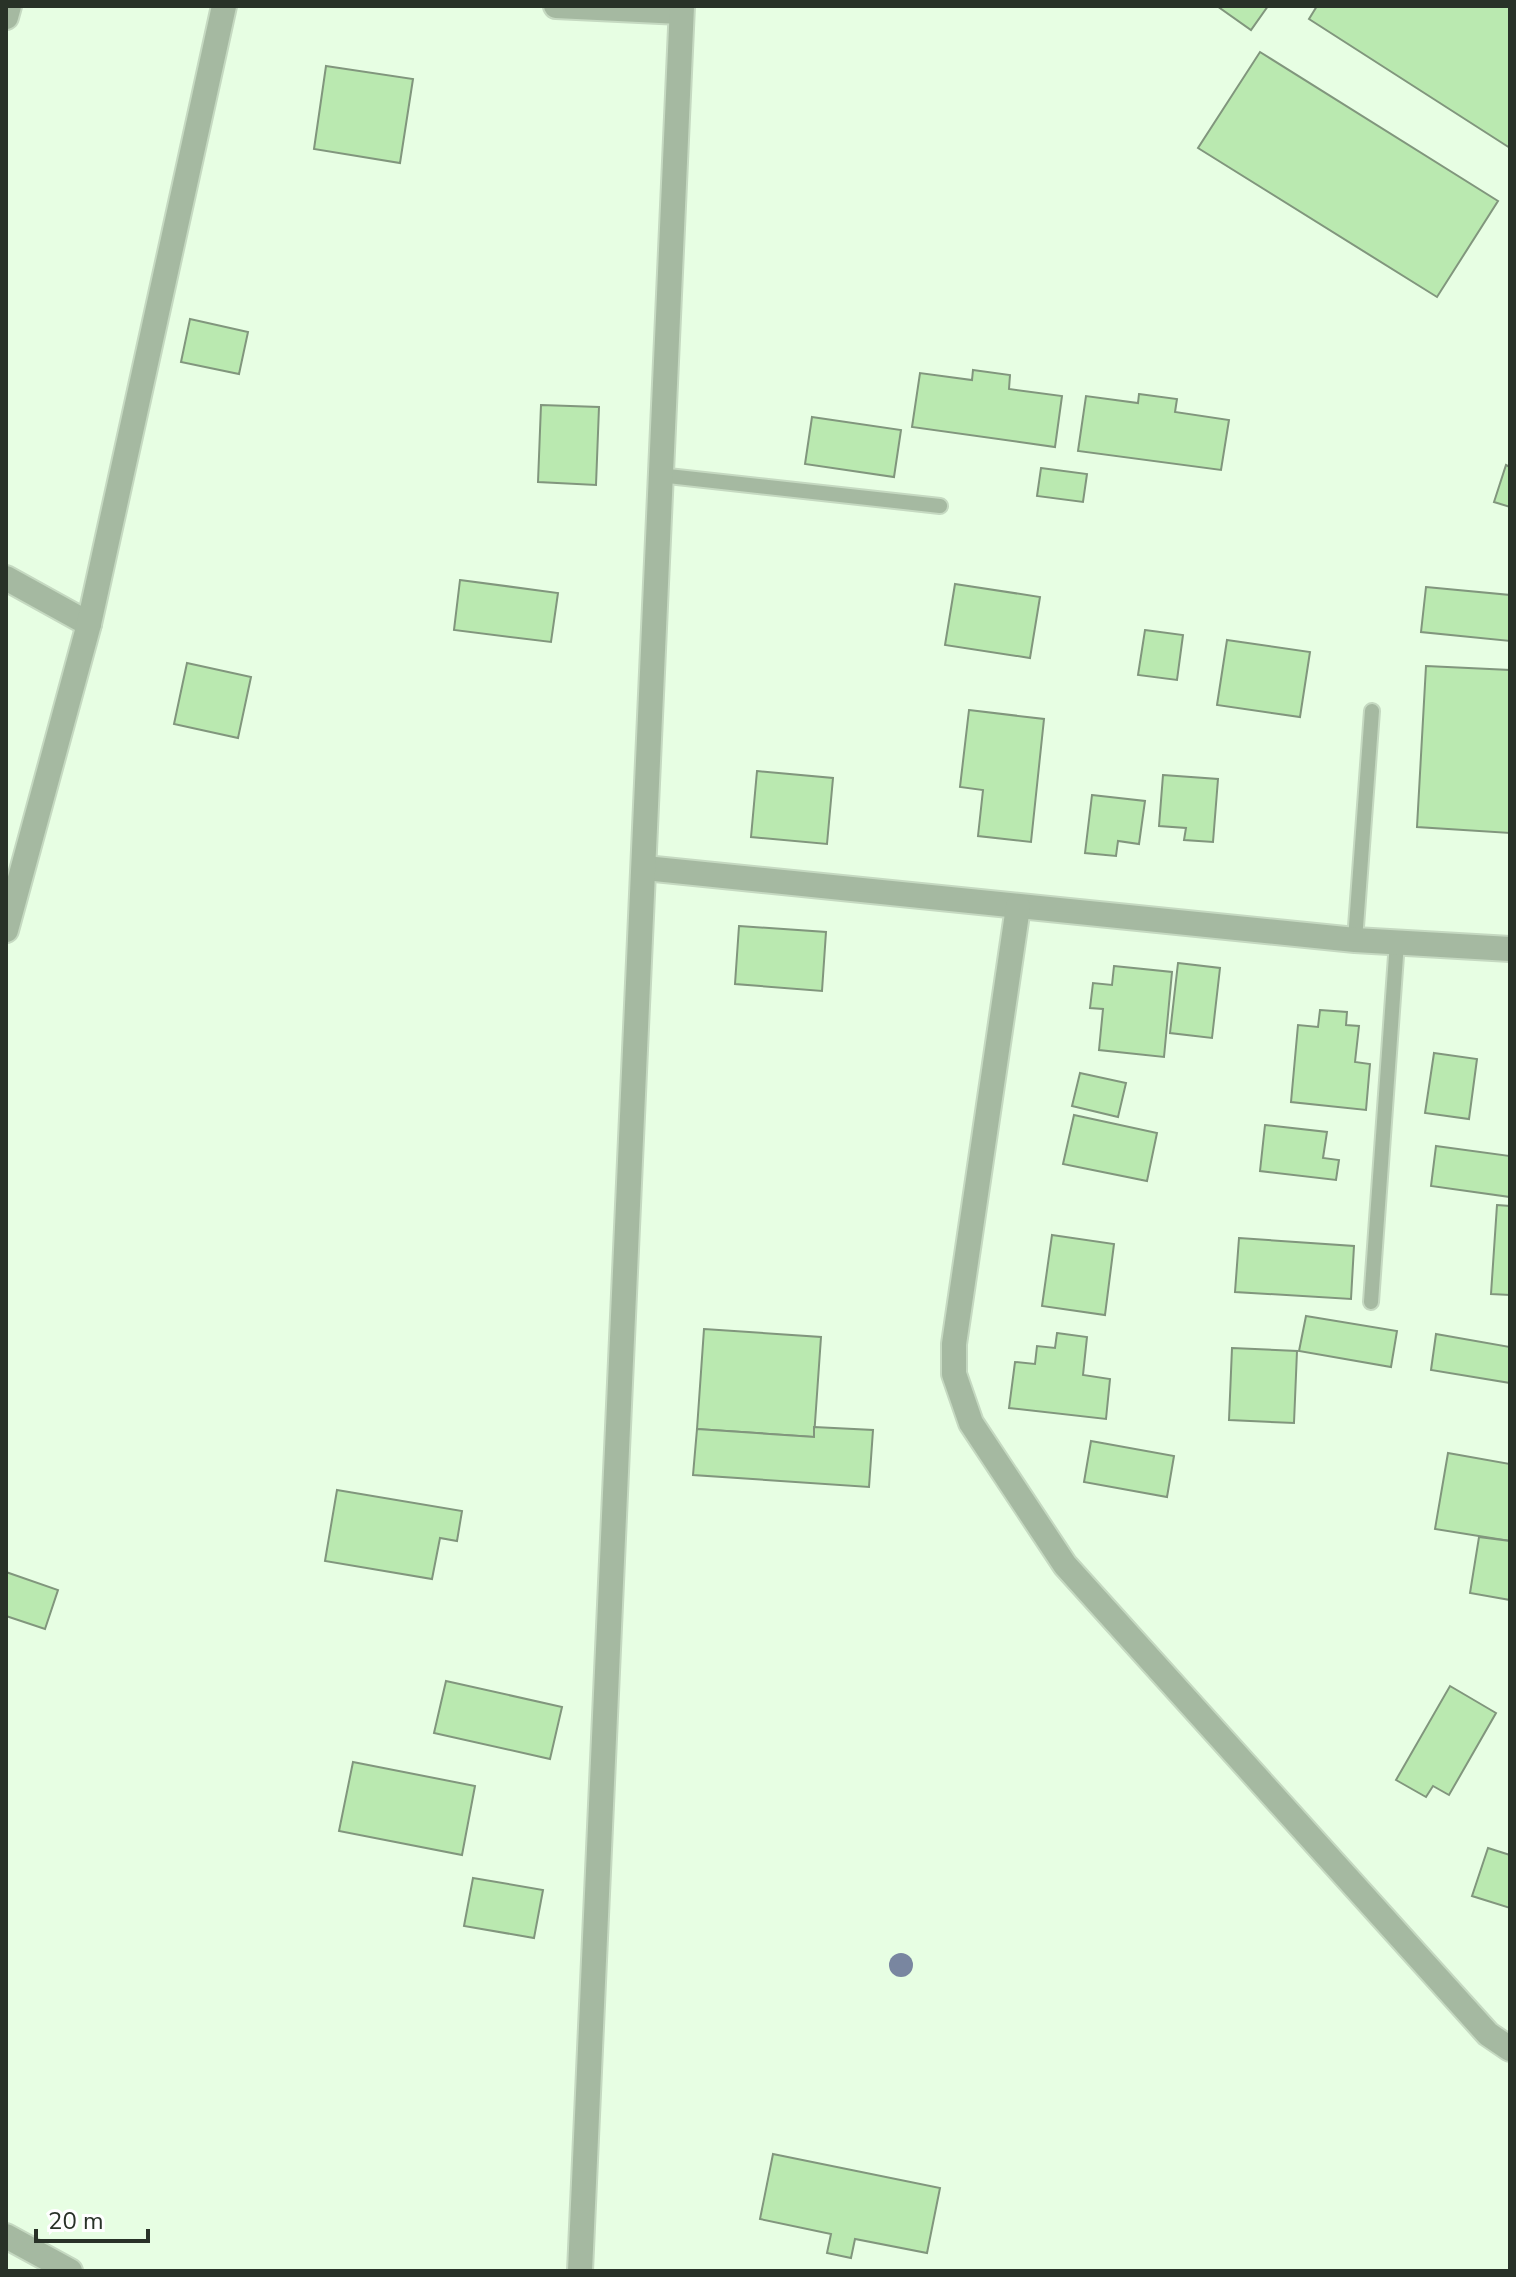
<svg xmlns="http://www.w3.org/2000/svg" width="1516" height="2277" viewBox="0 0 1516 2277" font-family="'Nunito Sans',sans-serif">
	<rect width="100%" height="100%" fill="#e7fee3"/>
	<g fill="#bae9b0" stroke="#81967d" stroke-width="2">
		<path d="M1217,6H1268L1251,30Z"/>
		<path d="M1317,6H1510V148L1309,19Z"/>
		<path d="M1260,52L1498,201L1437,297L1198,148Z"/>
		<path d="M326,66L413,79L400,163L314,149Z"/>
		<path d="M190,319L248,332L239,374L181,362Z"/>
		<path d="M973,370L1010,375L1009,389L1062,396L1055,447L912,427L920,373L972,380Z"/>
		<path d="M1139,394L1177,399L1175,412L1229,420L1221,470L1078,451L1086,396L1138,403Z"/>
		<path d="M541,405L599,407L596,485L538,482Z"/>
		<path d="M812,417L901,430L894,477L805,464Z"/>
		<path d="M1506,465L1510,467V507L1494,502Z"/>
		<path d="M1041,468L1087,474L1083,502L1037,496Z"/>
		<path d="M460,580L558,593L551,642L454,630Z"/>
		<path d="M955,584L1040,597L1030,658L945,645Z"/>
		<path d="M1426,587L1510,595V641L1421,632Z"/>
		<path d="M1145,630L1183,635L1177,680L1138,675Z"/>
		<path d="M1227,640L1310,652L1300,717L1217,705Z"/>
		<path d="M187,663L251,677L238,738L174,724Z"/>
		<path d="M1426,666L1510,670V833L1417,827Z"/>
		<path d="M969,710L1044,719L1031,842L978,836L983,790L960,787Z"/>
		<path d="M757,771L833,778L827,844L751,837Z"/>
		<path d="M1163,775L1218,779L1213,842L1184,840L1186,828L1159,826Z"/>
		<path d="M1092,795L1145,801L1139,844L1118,841L1116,856L1085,853Z"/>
		<path d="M739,926L826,932L822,991L735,984Z"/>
		<path d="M1178,963L1220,968L1212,1038L1170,1033Z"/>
		<path d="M1114,966L1172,972L1164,1057L1099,1050L1103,1009L1090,1008L1093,983L1112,985Z"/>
		<path d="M1320,1010L1347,1012L1346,1025L1359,1026L1355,1062L1370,1064L1366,1110L1291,1102L1298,1025L1318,1027Z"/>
		<path d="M1434,1053L1477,1059L1469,1119L1425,1113Z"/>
		<path d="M1080,1073L1126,1083L1118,1117L1072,1106Z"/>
		<path d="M1074,1115L1157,1133L1147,1181L1063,1164Z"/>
		<path d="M1265,1125L1327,1132L1323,1158L1339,1160L1336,1180L1260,1171Z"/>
		<path d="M1436,1146L1510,1156V1197L1431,1186Z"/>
		<path d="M1497,1205L1510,1206V1295L1491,1294Z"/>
		<path d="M1052,1235L1114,1244L1105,1315L1042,1306Z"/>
		<path d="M1239,1238L1354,1246L1351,1299L1235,1292Z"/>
		<path d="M1306,1316L1397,1331L1391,1367L1299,1351Z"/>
		<path d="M704,1329L821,1337L814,1437L697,1429Z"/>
		<path d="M1057,1333L1087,1337L1083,1375L1110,1379L1106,1419L1009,1408L1015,1362L1035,1364L1037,1346L1055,1348Z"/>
		<path d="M1436,1334L1510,1347V1383L1431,1370Z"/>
		<path d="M1232,1348L1297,1351L1294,1423L1229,1420Z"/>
		<path d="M814,1427L873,1430L869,1487L693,1475L697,1429L814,1437Z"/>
		<path d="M1091,1441L1174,1456L1167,1497L1084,1482Z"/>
		<path d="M1448,1453L1510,1464V1541L1435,1529Z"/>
		<path d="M337,1490L462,1511L457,1541L440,1538L432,1579L325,1561Z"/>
		<path d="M1479,1537L1510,1541V1600L1470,1593Z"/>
		<path d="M6,1572L58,1590L45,1629L6,1616Z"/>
		<path d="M446,1681L562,1707L550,1759L434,1733Z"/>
		<path d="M1450,1686L1496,1713L1449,1795L1433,1786L1426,1797L1396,1780Z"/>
		<path d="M353,1762L475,1786L462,1855L339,1831Z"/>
		<path d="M1488,1848L1510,1855V1908L1472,1896Z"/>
		<path d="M473,1878L543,1890L534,1938L464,1926Z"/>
		<path d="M773,2154L940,2188L927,2253L855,2239L851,2258L827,2253L831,2234L760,2219Z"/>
	</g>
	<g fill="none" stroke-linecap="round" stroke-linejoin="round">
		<g stroke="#c5d9c1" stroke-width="18">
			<g id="lane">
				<path d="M659,475L940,506"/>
				<path d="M1355,940L1372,711"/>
				<path d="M1371,1302L1397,942"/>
			</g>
		</g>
		<g stroke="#c5d9c1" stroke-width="28">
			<g id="street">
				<path d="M556,6L681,12"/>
				<path d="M6,17L9,6"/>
				<path d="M6,578L89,624"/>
				<path d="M645,868L1355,940L1510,949"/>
				<path d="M1018,907L954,1344V1374L971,1423L1065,1565L1488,2034L1510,2049"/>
				<path d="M6,930L89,624L224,6"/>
				<path d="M6,2236L70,2271"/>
				<path d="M580,2271L682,6"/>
			</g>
		</g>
		<use href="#lane" stroke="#a5b9a1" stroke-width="14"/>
		<use href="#street" stroke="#a5b9a1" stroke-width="24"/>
	</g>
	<circle fill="#7986a0" cx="901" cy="1965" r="12"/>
	<rect width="1516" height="2277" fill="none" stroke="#293228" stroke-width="16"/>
	<path d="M36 2229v12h112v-12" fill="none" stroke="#293228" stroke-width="4"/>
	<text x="48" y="2229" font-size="24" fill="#293228" stroke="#ffffff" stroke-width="6" paint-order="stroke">20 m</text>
</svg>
